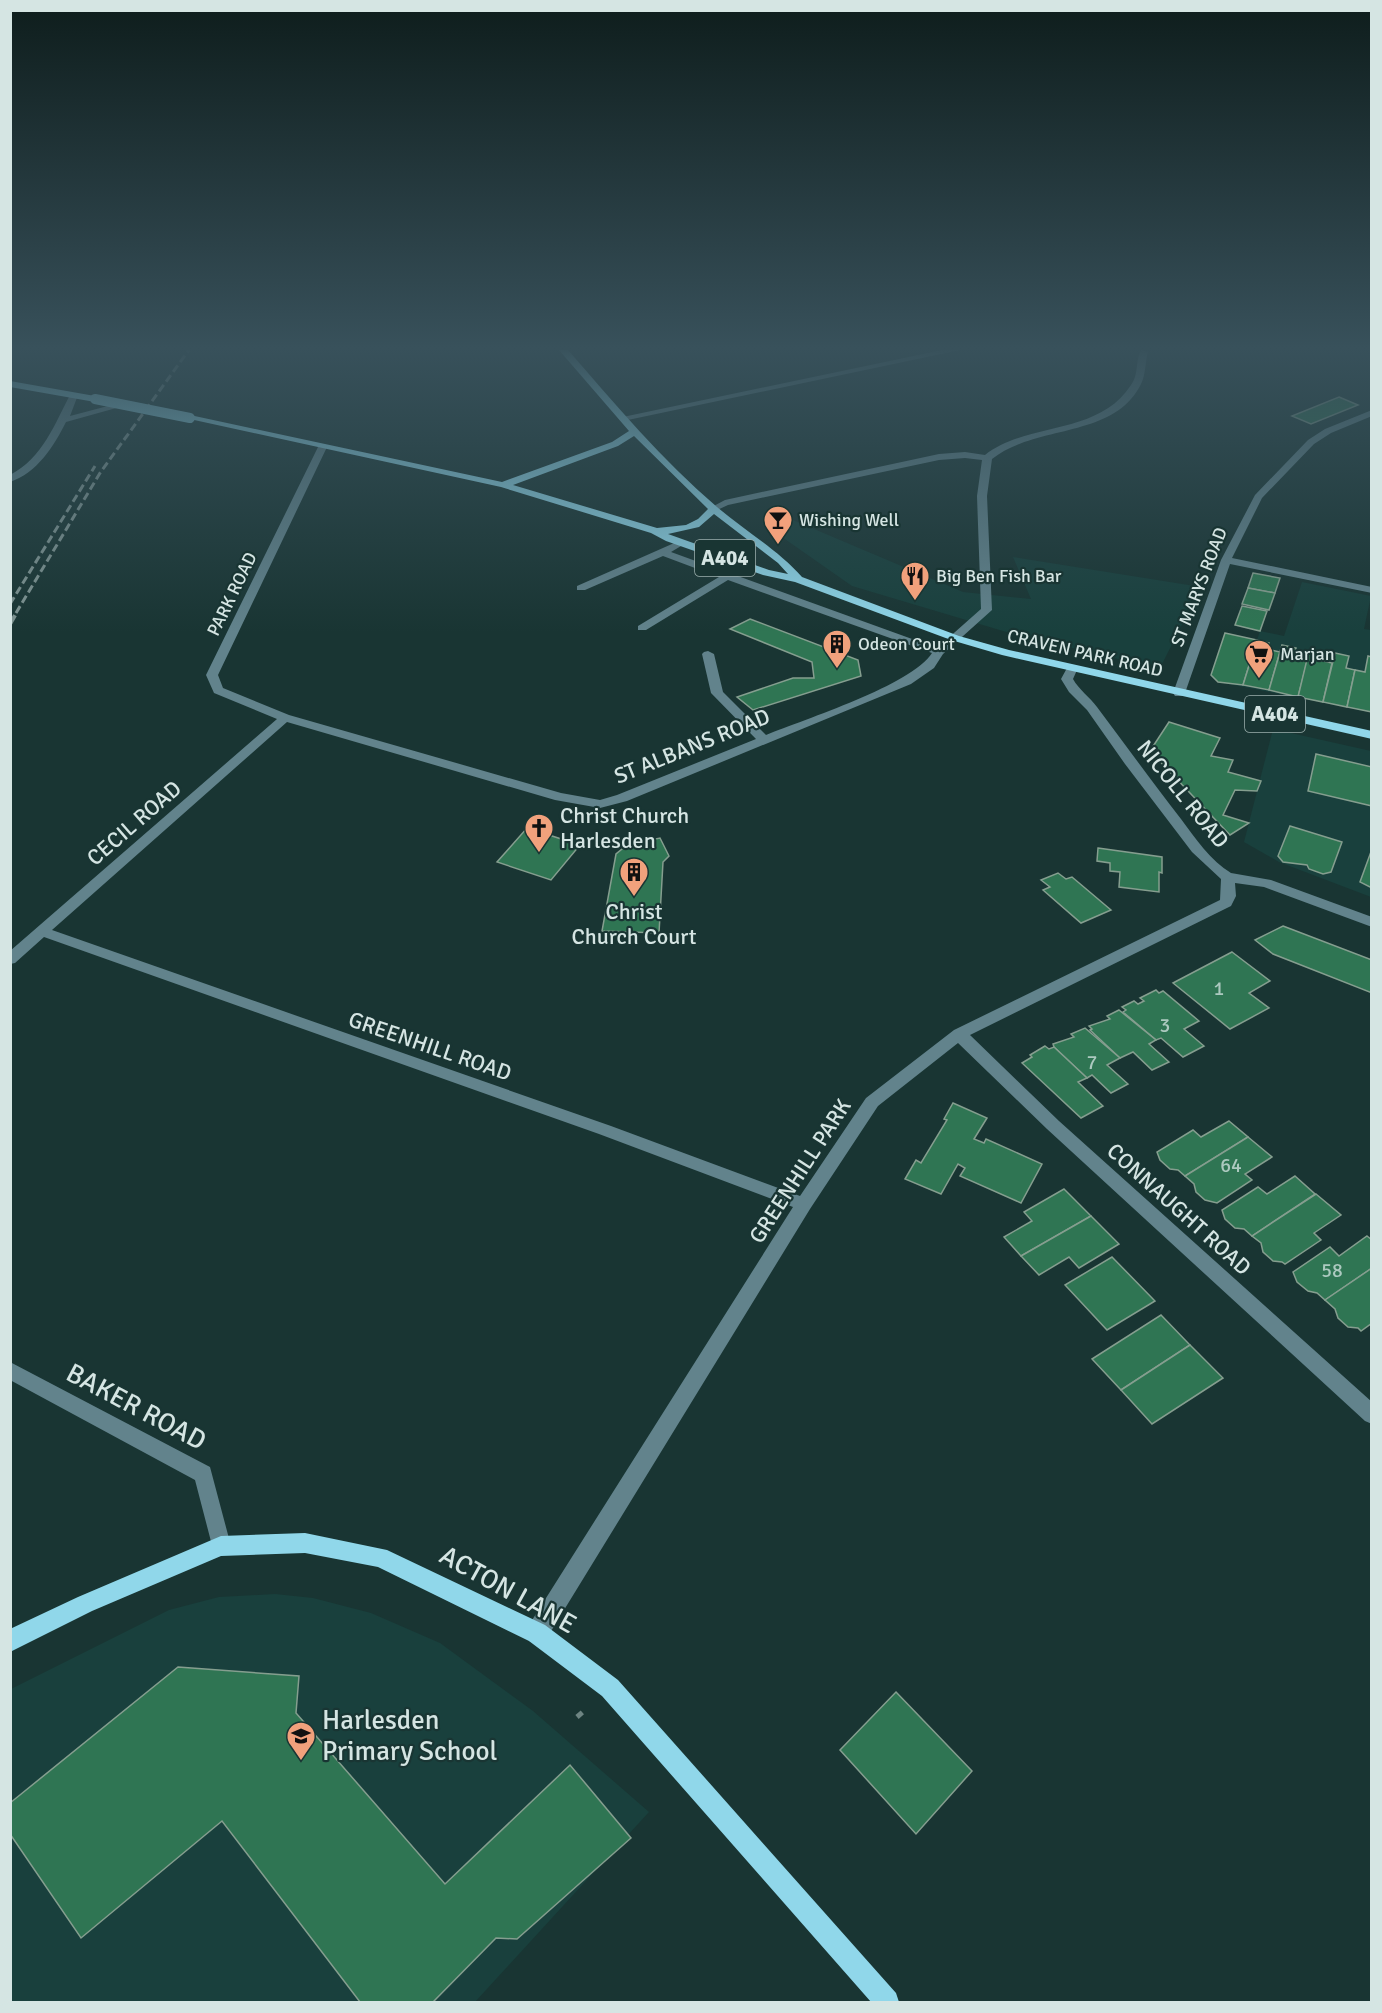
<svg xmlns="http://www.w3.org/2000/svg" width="1382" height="2013" viewBox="0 0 1382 2013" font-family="Signika,sans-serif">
	<rect width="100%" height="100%" fill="#193533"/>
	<g fill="#19403d">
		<path d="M788,518L963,592L1031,599L1013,557L1201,587L1161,666L1155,668L1003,631L852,586L762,523Z"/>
		<path d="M1302,582L1371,596L1364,629L1371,630V712L1218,682L1211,675L1225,633L1257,640L1260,631L1284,636Z"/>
		<path d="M1273,729L1371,751V897L1279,862L1244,842Z"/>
		<path d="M275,1594L313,1598L371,1613L440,1643L533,1711L649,1812L475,2002H11V1689L169,1610L219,1597Z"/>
	</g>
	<g fill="#2f7553" stroke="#859e8f" stroke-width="1.5">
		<path d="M1339,397L1358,405L1311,424L1292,416Z"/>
		<path d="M1253,573L1280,578L1275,593L1248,588Z"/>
		<path d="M1248,588L1275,593L1269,610L1242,604Z"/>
		<path d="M1242,606L1267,611L1260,631L1235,625Z"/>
		<path d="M750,619L858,660L861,676L753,710L737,697L793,678H814L812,662L730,629Z"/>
		<path d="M1225,633L1257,640L1243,685L1218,682L1211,675Z"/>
		<path d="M1257,640L1269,643L1267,649L1280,652L1269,690L1243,685Z"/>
		<path d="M1282,645L1296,648L1294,655L1308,658L1298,697L1269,690Z"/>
		<path d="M1309,651L1321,653L1319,660L1332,663L1323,702L1298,697Z"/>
		<path d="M1335,653L1349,656L1346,668L1355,670L1347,707L1323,702Z"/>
		<path d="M1368,656L1372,657V712L1347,707L1355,670L1365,672Z"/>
		<path d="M1169,722L1220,738L1211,756L1233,760L1228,772L1261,781L1257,791L1235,790L1223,815L1249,823L1230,835L1150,751Z"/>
		<path d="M1316,754L1372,767V806L1308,791Z"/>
		<path d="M1290,826L1342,842L1331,872L1323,874L1309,869L1307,865L1283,862L1278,856Z"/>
		<path d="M527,828L580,845L551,880L497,862Z"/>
		<path d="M660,838L669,856L663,862L659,933L602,931L616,854L627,845Z"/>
		<path d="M1098,848L1162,857V873L1159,872V892L1119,887L1120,872L1110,871V863L1097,861Z"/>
		<path d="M1372,849V888L1360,882Z"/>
		<path d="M1058,873L1066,879L1072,877L1111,910L1081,923L1043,890L1050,887L1041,880Z"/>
		<path d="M1283,926L1372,960V993L1273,954L1255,940Z"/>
		<path d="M1232,952L1270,981L1249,993L1269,1008L1230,1029L1173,983Z"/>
		<path d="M1156,990L1159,993L1163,991L1199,1021L1184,1029L1204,1046L1183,1057L1161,1038L1156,1040L1123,1012L1126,1010L1122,1007L1134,1001L1138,1004L1144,1001L1140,998Z"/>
		<path d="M1119,1010L1156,1040L1149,1044L1169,1062L1152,1070L1133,1052L1120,1058L1090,1030L1092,1029L1089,1026L1110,1019L1107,1016Z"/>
		<path d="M1085,1028L1120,1058L1107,1065L1128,1084L1111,1093L1092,1075L1087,1078L1054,1047L1053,1044L1074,1037L1071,1034Z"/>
		<path d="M1045,1046L1049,1049L1054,1047L1087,1078L1078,1082L1103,1106L1081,1118L1022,1063L1032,1057L1030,1055Z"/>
		<path d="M953,1103L987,1118L974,1139L984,1143L986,1139L1042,1164L1021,1203L960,1176L965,1168L958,1164L941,1194L905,1179L916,1160L921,1163L947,1120L944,1119Z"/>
		<path d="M1229,1121L1248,1137L1185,1176L1178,1170L1170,1169L1160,1160L1157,1152L1193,1130L1201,1137Z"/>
		<path d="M1248,1137L1272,1157L1245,1174L1252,1180L1217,1203L1205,1200L1196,1192L1194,1184L1185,1176Z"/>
		<path d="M1295,1176L1315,1194L1252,1236L1244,1229L1235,1228L1225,1219L1222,1210L1258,1187L1267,1194Z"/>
		<path d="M1064,1189L1091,1216L1021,1256L1004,1237L1032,1221L1024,1212Z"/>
		<path d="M1316,1194L1341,1215L1314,1233L1321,1240L1285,1264L1282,1262L1273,1261L1263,1252L1261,1243L1252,1236Z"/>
		<path d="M1091,1216L1119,1244L1079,1268L1069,1257L1039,1275L1021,1256Z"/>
		<path d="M1367,1236L1372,1240V1268L1325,1300L1317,1293L1308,1291L1297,1282L1293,1272L1330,1247L1339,1256Z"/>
		<path d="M1112,1257L1155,1301L1107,1330L1065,1285Z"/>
		<path d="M1372,1268V1323L1361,1331L1358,1328L1348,1327L1338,1318L1335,1309L1325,1300Z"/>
		<path d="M1161,1315L1190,1345L1121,1390L1092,1359Z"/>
		<path d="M1190,1345L1223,1378L1152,1424L1121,1390Z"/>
		<path d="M178,1667L299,1676L296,1713L445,1884L570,1765L631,1838L517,1939L496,1938L433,2002H360L222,1821L81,1938L10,1834V1803Z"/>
		<path d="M896,1692L972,1771L916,1834L840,1750Z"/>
	</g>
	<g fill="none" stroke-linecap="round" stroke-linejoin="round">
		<path stroke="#6d8482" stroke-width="5" stroke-dasharray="7 4.5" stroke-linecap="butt" d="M577,1717L584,1711"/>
		<g fill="#62838c" fill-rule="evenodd">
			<path d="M942,350H960L623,421L618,418Z"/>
			<path d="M1141,350L1148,352C1145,362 1146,374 1141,384C1114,439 1036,424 992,459L987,496L992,610L943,654L934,668L911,684L627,801L600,808L555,800L287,722L52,930L611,1126L800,1196L866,1098L954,1030L1220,900L1221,879L1192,852L1125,764L1087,710L1069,692L1061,679L1067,668H1075L1077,670L1073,679C1079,690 1090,697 1097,707C1125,744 1152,782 1181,819C1195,838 1211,861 1231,873L1271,880L1372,917V927L1264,887L1235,883L1236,896L1231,906L970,1035L1059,1121L1372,1402V1424L1365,1421L1047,1129L958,1043L878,1106L810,1209L545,1641L537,1644L529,1641L526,1633L529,1625L793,1207L599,1134L44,937L15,963L10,964V951L277,719L214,693L206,675L319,445L327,447L218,675L223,688L289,715L561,793L600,800L617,795L756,739L711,693L702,654L704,652L708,651L714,654L723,692L766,735C805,719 912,685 932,653L728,580L646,630H638V626L719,577L663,556L585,590H577V586L681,540L686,543L671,552L726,572L741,563H749V567L735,575L937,648L981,609L977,496L982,460L965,458L939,460L728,505L713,512L708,509L725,500L939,454L965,452L985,455C1029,421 1098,436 1131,385C1139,375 1135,361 1141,350Z"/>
			<path d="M71,393L78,395L70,416L123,402L127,405L66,422C54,446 37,473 10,482V475C43,458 55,423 71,393Z"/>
			<path d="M1372,410V416L1331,433L1314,444L1262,498L1232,558L1372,587V593L1230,564L1185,693L1183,696H1175L1173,693L1221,560L1255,495L1308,440L1325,429Z"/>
			<path d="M10,1362L210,1467L231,1546L228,1553L221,1556L214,1553L195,1480L10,1380Z"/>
		</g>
		<g fill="#90d7ea" fill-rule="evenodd">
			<path d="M559,350H568C615,404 662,460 717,507C745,531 777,549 802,577L959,636L1009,650L1372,731V739L1002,655L951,640L795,582L763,575L666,541L651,533L501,487L185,418L190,415L502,482L612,442L629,431ZM634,436L708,509L698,519L686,525L657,528L513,485L618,446ZM714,514L778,563L788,574L769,570L668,534L699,527Z"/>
			<path d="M10,381L95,396L99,399L95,402L10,387Z"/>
			<path d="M305,1533L387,1550L545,1625L618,1680L896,1993L899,2002H871L602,1696L529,1641L378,1567L305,1553L221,1556L92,1611L10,1652V1629L78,1597L221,1536Z"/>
		</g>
		<g stroke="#809593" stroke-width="3" stroke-dasharray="8 4" stroke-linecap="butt">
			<path d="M10,604L95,466"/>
			<path d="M16,613L100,473L189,350"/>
		</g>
		<path stroke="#809593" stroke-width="4" stroke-dasharray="10 5" stroke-linecap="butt" d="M10,624L17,612"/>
		<path stroke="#90d7ea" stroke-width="10" d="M95,399L190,418"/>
	</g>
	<linearGradient id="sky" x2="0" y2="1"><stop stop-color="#0e1d1c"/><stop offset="0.55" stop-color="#38515b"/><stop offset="1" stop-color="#38515b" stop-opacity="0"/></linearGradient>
	<rect width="1382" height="632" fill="url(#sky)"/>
	<defs>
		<g id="bar-pin" transform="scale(1.5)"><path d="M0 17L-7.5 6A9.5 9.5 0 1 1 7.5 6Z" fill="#f1a17c" stroke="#193533"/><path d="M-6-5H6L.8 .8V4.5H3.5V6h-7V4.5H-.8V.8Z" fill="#111"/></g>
		<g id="restaurant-pin" transform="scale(1.5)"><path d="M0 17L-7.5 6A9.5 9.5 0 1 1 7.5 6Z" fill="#f1a17c" stroke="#193533"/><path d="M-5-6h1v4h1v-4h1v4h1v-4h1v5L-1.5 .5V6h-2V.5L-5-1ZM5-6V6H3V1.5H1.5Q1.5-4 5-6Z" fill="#111"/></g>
		<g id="building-pin" transform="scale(1.5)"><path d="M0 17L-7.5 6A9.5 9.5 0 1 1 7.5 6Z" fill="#f1a17c" stroke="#193533"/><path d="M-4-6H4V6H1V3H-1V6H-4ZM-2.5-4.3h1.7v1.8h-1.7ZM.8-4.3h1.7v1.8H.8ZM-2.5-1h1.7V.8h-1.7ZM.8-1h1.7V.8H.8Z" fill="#111"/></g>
		<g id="supermarket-pin" transform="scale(1.5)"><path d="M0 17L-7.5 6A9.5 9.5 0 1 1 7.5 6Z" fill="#f1a17c" stroke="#193533"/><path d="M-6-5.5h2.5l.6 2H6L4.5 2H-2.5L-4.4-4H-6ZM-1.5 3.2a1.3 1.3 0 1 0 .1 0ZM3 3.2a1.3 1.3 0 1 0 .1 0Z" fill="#111"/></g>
		<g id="church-pin" transform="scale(1.5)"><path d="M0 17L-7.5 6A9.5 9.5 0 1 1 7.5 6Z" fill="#f1a17c" stroke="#193533"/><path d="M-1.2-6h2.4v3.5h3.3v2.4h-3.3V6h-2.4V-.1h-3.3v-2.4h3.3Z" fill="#111"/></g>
		<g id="school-pin" transform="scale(1.5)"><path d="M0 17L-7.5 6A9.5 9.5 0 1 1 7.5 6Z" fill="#f1a17c" stroke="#193533"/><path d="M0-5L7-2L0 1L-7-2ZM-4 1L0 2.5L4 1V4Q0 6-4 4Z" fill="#111"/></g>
	</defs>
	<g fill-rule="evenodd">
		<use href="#bar-pin" x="778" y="520"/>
		<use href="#restaurant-pin" x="915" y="576"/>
		<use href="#building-pin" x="837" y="644"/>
		<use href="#supermarket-pin" x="1259" y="654"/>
		<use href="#church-pin" x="539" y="828"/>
		<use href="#building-pin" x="634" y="872"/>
		<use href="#school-pin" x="301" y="1736"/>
	</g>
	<g text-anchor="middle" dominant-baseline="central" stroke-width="4.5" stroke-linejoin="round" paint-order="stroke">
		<g font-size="18" fill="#d5e5e3" stroke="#193533" text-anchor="start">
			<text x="799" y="520">Wishing Well</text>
			<text x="936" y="576">Big Ben Fish Bar</text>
			<text x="858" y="644">Odeon Court</text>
			<text x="1280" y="654">Marjan</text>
		</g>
		<g font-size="18" fill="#d5e5e3" stroke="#193533">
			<text transform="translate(1199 587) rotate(-69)">ST MARYS ROAD</text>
			<text transform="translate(232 594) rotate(-64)">PARK ROAD</text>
			<text transform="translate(1085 653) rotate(13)">CRAVEN PARK ROAD</text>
		</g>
		<g font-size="20" fill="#acc9bf">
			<text x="1219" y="988">1</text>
			<text x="1165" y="1025">3</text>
			<text x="1092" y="1062">7</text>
			<text x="1231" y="1165">64</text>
			<text x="1332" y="1270">58</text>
		</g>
		<g fill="#193533" stroke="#9db0ae" stroke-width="1.5">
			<rect x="695" y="540" width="60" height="36" rx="4.5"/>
			<rect x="1245" y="696" width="60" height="36" rx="4.5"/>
		</g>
		<g font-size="21" font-weight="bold" fill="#d5e5e3">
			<text x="725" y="558">A404</text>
			<text x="1275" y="714">A404</text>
		</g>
		<g font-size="22" fill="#d5e5e3" stroke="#193533">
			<text transform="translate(692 746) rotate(-22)">ST ALBANS ROAD</text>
			<text transform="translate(1183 794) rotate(51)">NICOLL ROAD</text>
			<text transform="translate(134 823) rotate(-41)">CECIL ROAD</text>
			<text transform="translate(430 1046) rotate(19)">GREENHILL ROAD</text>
			<text transform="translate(800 1171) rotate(-57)">GREENHILL PARK</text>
			<text transform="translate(1179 1209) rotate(42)">CONNAUGHT ROAD</text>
		</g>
		<g font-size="22" fill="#d5e5e3" stroke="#193533" text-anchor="start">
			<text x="560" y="815">Christ Church<tspan x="560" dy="25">Harlesden</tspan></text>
			<text x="634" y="911" text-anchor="middle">Christ<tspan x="634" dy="25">Church Court</tspan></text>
		</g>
		<g font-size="27" fill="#d5e5e3" stroke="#193533">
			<text transform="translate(136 1407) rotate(28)">BAKER ROAD</text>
			<text transform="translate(508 1590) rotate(29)">ACTON LANE</text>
		</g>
		<g font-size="27" fill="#d5e5e3" stroke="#193533" text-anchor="start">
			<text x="322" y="1720">Harlesden<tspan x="322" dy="31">Primary School</tspan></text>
		</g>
	</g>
	<rect width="1382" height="2013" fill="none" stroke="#d5e5e3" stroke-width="24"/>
</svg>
